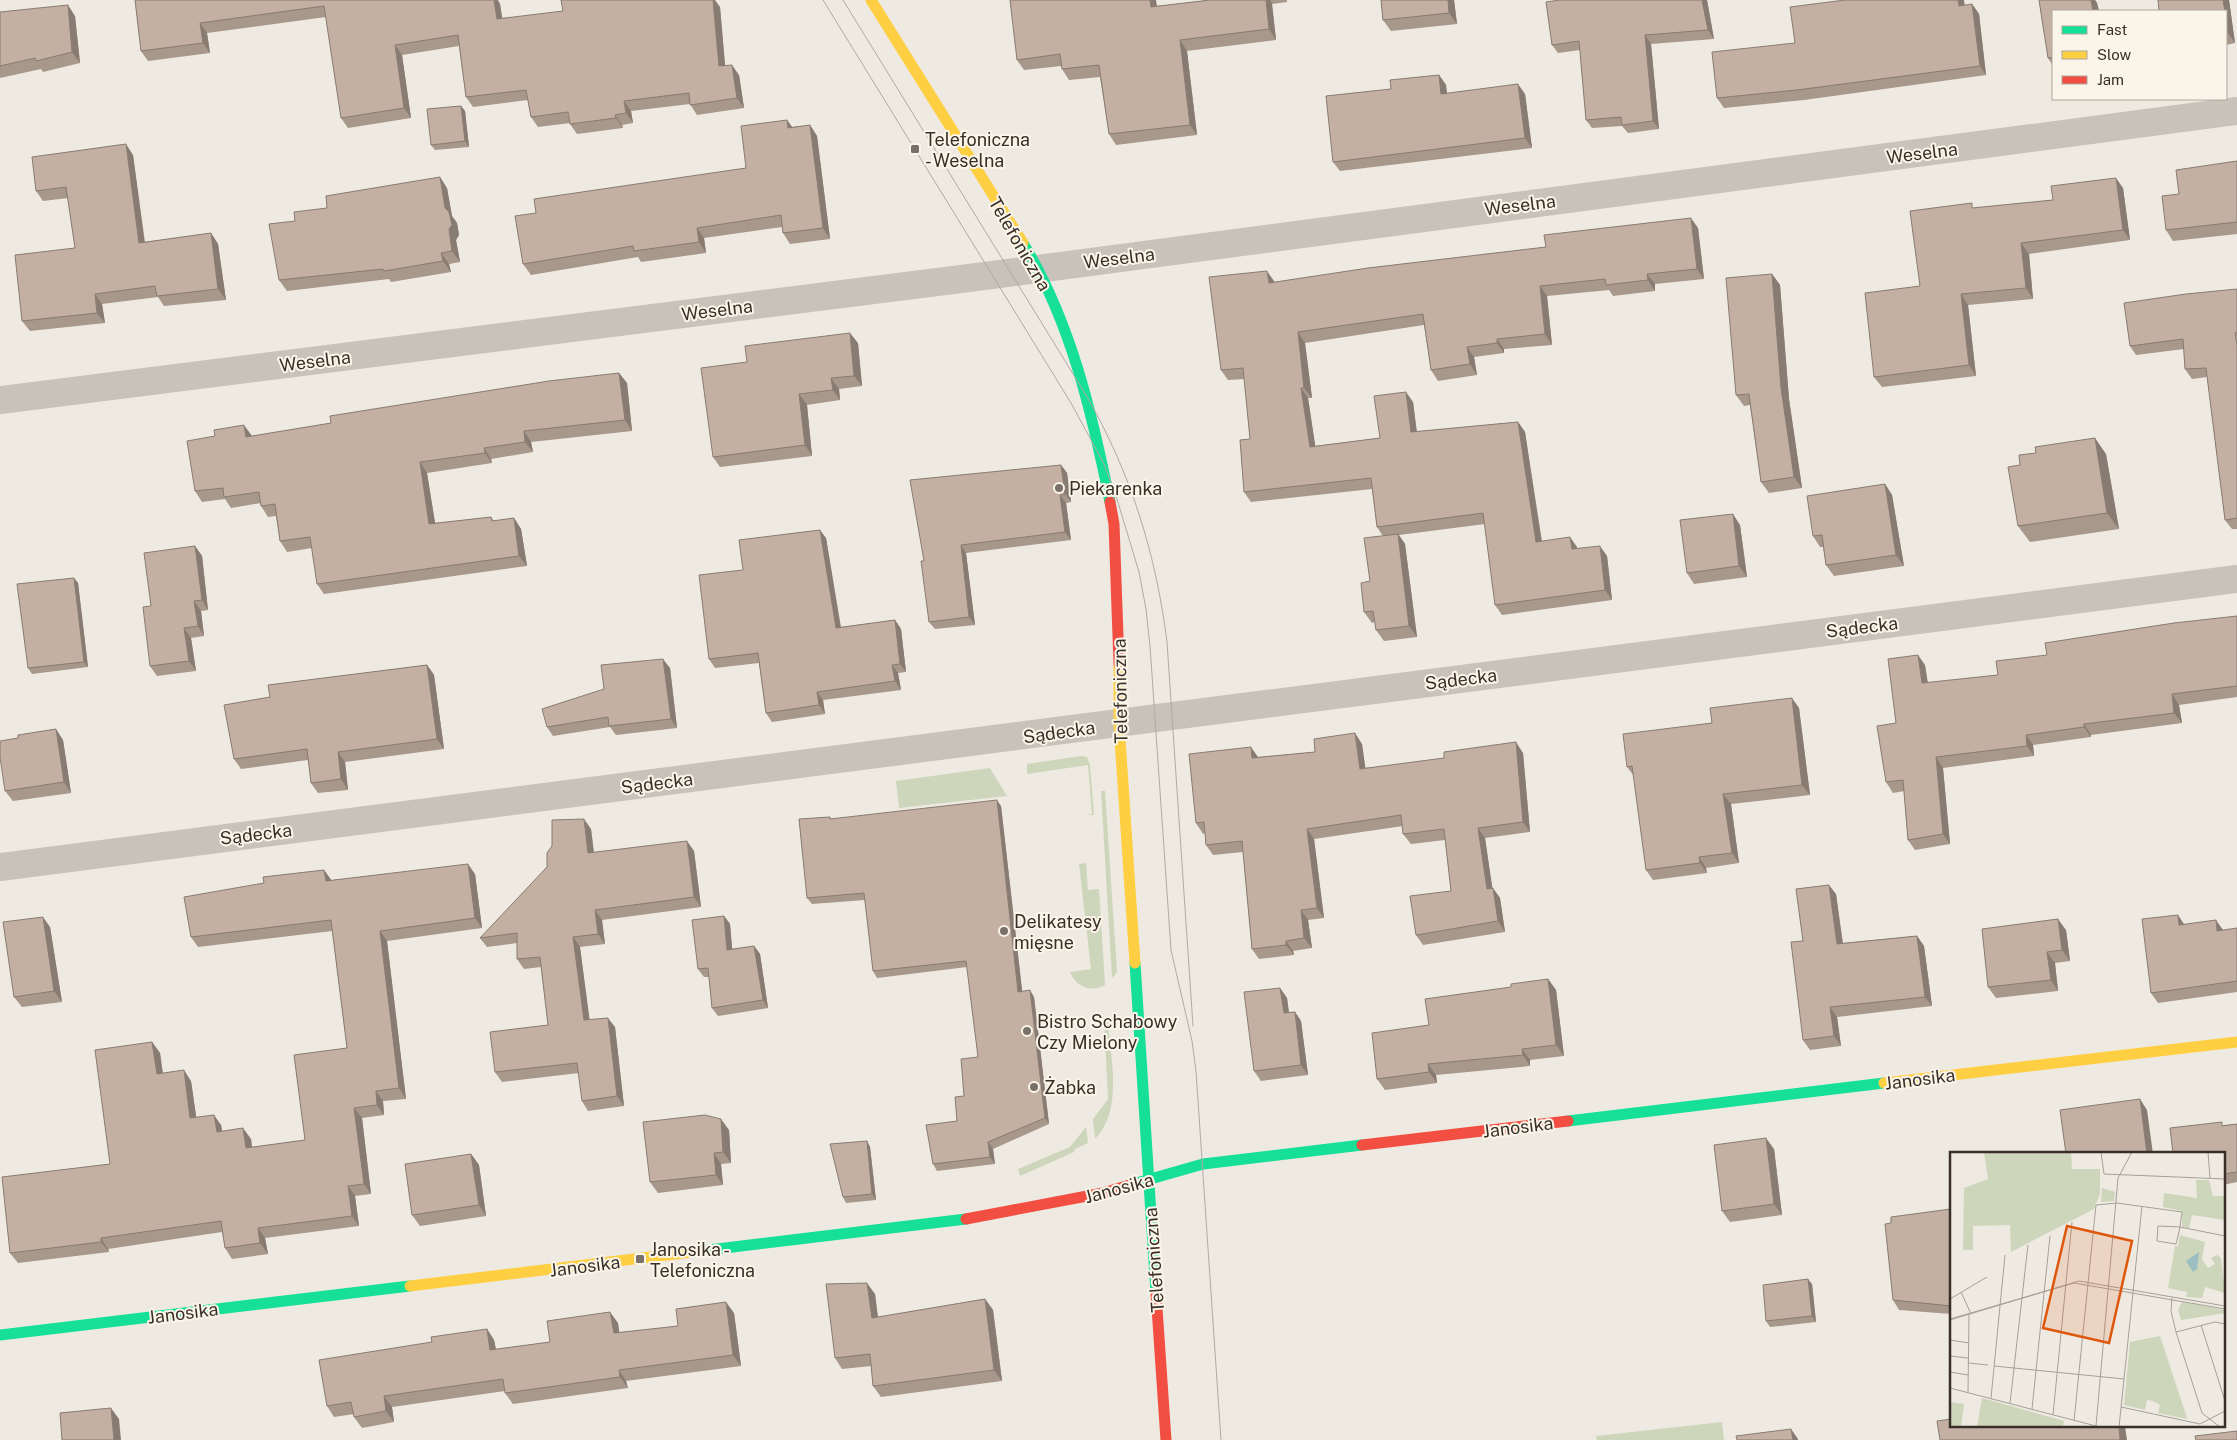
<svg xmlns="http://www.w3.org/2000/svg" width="2237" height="1440" viewBox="0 0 2237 1440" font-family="'Public Sans',sans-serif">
	<rect width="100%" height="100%" fill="#eeeae2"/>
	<g fill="#cdd5bb">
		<path d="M1081,756L1087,757L1090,765L1094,815H1087L1092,814L1088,765L1027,774V764Z"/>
		<path d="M990,768L1007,796L899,808L896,781Z"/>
		<path d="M1101,791H1105L1117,972L1112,978Z"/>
		<path d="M1086,863L1088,890L1099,889L1105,985C1091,993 1076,987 1070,972L1091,969L1079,864Z"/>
		<path d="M1104,1018L1108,1020C1110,1057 1124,1109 1095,1139L1093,1119L1108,1099Z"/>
		<path d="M1086,1127L1088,1143L1075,1149L1074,1152L1020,1176L1018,1169L1070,1147Z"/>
		<path d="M1722,1422L1724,1440H1597L1596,1436Z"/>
	</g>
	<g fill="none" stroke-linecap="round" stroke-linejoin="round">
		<g stroke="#c8c2ba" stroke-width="28">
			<path d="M0,400L969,278L2237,111"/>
			<path d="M0,867L2237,579"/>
		</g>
		<g stroke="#16e098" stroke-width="11">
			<path d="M1023,243C1071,322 1092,413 1110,502"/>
			<path d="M1135,963L1156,1293"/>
			<path d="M1568,1121L1884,1083"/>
			<path d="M1133,1184L1203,1164L1362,1145"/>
			<path d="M692,1252L966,1219"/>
			<path d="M0,1335L410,1286"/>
		</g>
		<g stroke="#ffcf43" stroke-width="11">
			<path d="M871,0L1023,243"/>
			<path d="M1119,664V724L1135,963"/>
			<path d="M1884,1083L2237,1042"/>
			<path d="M410,1286L692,1252"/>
		</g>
		<g stroke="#f24e42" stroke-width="11">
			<path d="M1110,502L1114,524L1119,664"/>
			<path d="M1362,1145L1568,1121"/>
			<path d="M966,1219L1103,1193L1133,1184"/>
			<path d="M1156,1293L1166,1440"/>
		</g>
		<g stroke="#afaaa5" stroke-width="1">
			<path d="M823,0L1071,403L1104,464L1117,499L1139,572L1146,609L1150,646L1171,950L1192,1041L1196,1071L1221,1440"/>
			<path d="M843,0L1086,395C1131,473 1156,554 1167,642L1193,1026"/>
		</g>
	</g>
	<g fill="#a8978b">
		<path d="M135,0L500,4L502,18L720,7L725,66L739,75L744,108L697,115L690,104L631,111L633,123L622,125L623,128L577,134L570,124V123L538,127L531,117L528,100L473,107L466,97L459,46L402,55L411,118L348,128L341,118L326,17L207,33L210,53L148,61L141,51Z"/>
		<path d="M1210,0H1287V2L1272,4L1276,40L1187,51L1197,135L1116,145L1109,134L1100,77L1069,80L1062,69L1061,66L1024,70L1017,60L1157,6Z"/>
		<path d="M1381,0H1454L1457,24L1391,31L1383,20Z"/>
		<path d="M1560,0H1707L1714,39L1651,44L1659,129L1628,133L1622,126L1592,128L1586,120L1580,50L1558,53L1552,45Z"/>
		<path d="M2039,0H2095L2097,3L2099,11H2053V66L2048,58Z"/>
		<path d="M2158,0H2229L2235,43L2226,45V11Z"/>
		<path d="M1972,4L1979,14L1986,75L1804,100L1724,108L1717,98L1795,43Z"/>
		<path d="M0,12L75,16L80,63L43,72L41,69L0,78Z"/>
		<path d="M1439,75L1446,85L1447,93L1525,94L1532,148L1340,171L1333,162L1391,89Z"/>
		<path d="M461,106L465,111L469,147L435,150L431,145Z"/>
		<path d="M787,120L792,127L810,125L817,136L830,239L790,244L783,233L782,227L704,238L706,253L641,262L638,257L531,275L523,264L536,213L746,168Z"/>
		<path d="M133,155L145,242L211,233L218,244L226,300L164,306L158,297L102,304L105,323L30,331L22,321L75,248L68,198L43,201L36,191Z"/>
		<path d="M2237,161V234L2173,241L2166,230L2179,194Z"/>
		<path d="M447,188L452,216L457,223L459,235L456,240L460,262L449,264L451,272L391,282L389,279L287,291L279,280L295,221L327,208Z"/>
		<path d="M2123,188L2130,240L2029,254L2033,299L1968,305L1976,376L1882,387L1874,377L1920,286L1975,208L2053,200Z"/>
		<path d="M1698,228L1704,279L1655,284V291L1613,296L1609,290L1547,296L1552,345L1504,349V353L1474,357L1477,375L1438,381L1431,370L1424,325L1305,343L1312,398H1308L1315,446L1380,438L1413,402L1417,432L1518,422L1525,432L1542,541L1577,547V549L1607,556L1612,600L1502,615L1495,605L1485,524L1399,535L1405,544L1417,637L1384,641L1376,630L1375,622L1372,623L1364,612L1370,581L1383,536L1377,527L1372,489L1251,502L1244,492L1250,439L1245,379L1228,380L1221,370L1274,281L1275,282Z"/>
		<path d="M1772,274L1780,285L1789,399L1802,488L1769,493L1761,482L1750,405L1744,406L1736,395Z"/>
		<path d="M2237,289V529H2232L2225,520L2207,377L2192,379L2185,369L2184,349L2136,355L2130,346Z"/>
		<path d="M858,343L862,386L839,389L840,400L807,405L812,456L720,467L713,457L747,362Z"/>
		<path d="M619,373L627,383L632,431L531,442L533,452L491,459L492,463L427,473L435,523L491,517L494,521L514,518L521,529L527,566L324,594L317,584L312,548L287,552L280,541L276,516L268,517L261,506V503L231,508L225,499L202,502L195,491L252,436L331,423Z"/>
		<path d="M2036,453L2106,454L2119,529L2030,542L2018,526L2020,465Z"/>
		<path d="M1061,465L1067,473L1071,502L1066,503L1071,540L966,553L975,625L935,629L929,622L924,561Z"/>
		<path d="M1885,484L1892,495L1904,566L1834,576L1826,565L1823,547H1820L1813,536Z"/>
		<path d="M1740,525L1747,577L1694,584L1687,573Z"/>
		<path d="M826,538L841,627L895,620L901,629L906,672L898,673L901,690L823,700L825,714L772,722L766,713L759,663L715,668L709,659L743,570Z"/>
		<path d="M195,546L202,556L208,610L201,611L204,636L191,638L196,671L157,676L150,666L151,606Z"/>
		<path d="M74,578L78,583L88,667L32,674L28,668Z"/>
		<path d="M2237,616V697L2179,705L2182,723L2091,735V737L2033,745L2034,756L1943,768L1950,844L1915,850L1908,840L1904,791L1893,793L1886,782L1896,723L1925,665L1928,683L1998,675L2047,655Z"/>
		<path d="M427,665L434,675L444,749L345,762L348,790L318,793L311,783L308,760L241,769L234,759L270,697Z"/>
		<path d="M670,668L677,728L616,735L610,727L553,736L547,727L604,689Z"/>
		<path d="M1799,708L1810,795L1731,804L1739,863L1706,868L1707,873L1653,880L1646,870L1634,776L1627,767L1712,723Z"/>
		<path d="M18,738L63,740L71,793L13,801L5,791Z"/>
		<path d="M1362,744L1365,768L1523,753L1530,832L1485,838L1492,888L1500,898L1505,932L1423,945L1416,935L1451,891L1445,840L1411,844L1403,834V826L1314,839L1324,918L1308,920L1312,948L1293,951L1294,955L1259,959L1252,949L1243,852L1213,855L1206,845L1205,833L1203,834L1196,823L1258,757L1315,752Z"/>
		<path d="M1001,806L1022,991L1034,997L1049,1124L993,1149L995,1164L937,1171L933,1164L957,1121L964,1096L978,1057L967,967L877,978L873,971L865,900L812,904L807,898L830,817L831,819Z"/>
		<path d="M591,829L594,853L694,851L701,907L602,920L605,944L580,947L589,1020L615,1027L624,1106L588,1111L582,1101L579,1073L502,1082L495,1072L548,1025L541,967L524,969L517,959V943L487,947L480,938Z"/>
		<path d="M324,870L331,880L475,874L482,928L387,941L406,1099L383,1101L384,1115L362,1118L371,1194L355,1196L359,1226L265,1238L268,1254L232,1259L225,1248L222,1232L108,1249L109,1252L18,1263L10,1253L110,1164L152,1042L160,1053L163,1073L191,1081L196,1117L221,1125L222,1131L251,1139L252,1147L305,1140L347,1048L332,931L198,947L191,937L264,883Z"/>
		<path d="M1836,894L1843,943L1917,936L1924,946L1932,1006L1837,1017L1841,1046L1810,1050L1803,1040V941Z"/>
		<path d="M2178,915L2184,924L2223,930L2237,928V992L2158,1003L2151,993Z"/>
		<path d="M724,916L730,924L732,949L754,946L760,954L768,1008L718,1016L712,1008L709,977H704L698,969Z"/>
		<path d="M50,927L62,1002L22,1007L14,997Z"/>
		<path d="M2066,930L2070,961L2055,963L2058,991L1996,998L1988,987Z"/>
		<path d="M1548,979L1556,990L1564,1056L1530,1060V1066L1436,1075L1437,1083L1385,1090L1377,1079L1429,1025L1511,987Z"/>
		<path d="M1280,988L1287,998L1289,1012H1295L1301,1021L1308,1075L1261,1081L1254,1071Z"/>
		<path d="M2237,1124V1182L2223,1185L2224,1125Z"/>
		<path d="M729,1130L731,1163L721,1164L723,1185L658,1193L650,1182Z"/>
		<path d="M867,1141L870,1147L876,1200L846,1203L843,1197Z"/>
		<path d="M1774,1149L1782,1215L1730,1222L1722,1211Z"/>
		<path d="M471,1154L479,1165L486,1216L420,1226L412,1215Z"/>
		<path d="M1951,1209V1314L1899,1310L1893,1300L1891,1223Z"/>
		<path d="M1812,1284L1816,1322L1770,1327L1766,1321Z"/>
		<path d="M875,1294L878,1317L985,1299L993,1310L1002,1381L881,1397L873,1386L871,1366L842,1369L835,1358Z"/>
		<path d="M734,1313L741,1366L626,1381L628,1388L513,1404L505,1393V1391L392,1407L394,1422L362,1428L354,1417V1414L334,1417L327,1406L432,1342L487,1329L494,1340L496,1349L550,1342L618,1323L619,1333L678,1326Z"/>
	</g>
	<g fill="#887b71">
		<path d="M494,0H498L500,4L504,29L497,19Z"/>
		<path d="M713,0H715L720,7L726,76L719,66Z"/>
		<path d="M1150,0H1156L1159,18L1151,7Z"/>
		<path d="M1266,0H1270L1272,4L1276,40L1269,29Z"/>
		<path d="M1448,0H1454L1457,24L1449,13Z"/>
		<path d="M1702,0H1707L1714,39L1708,30Z"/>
		<path d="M1958,0H1964L1966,16L1959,6Z"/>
		<path d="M2091,0H2095L2097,3L2099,11H2093Z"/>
		<path d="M2223,0H2229L2235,43L2228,33L2226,19V11H2225Z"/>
		<path d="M1972,4L1979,14L1986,75L1980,66Z"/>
		<path d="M68,5L75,16L80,63L72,52Z"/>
		<path d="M200,23L207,33L210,53L203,43Z"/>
		<path d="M1645,35L1651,44L1659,129L1653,121Z"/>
		<path d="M1180,40L1187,51L1197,135L1190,125Z"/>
		<path d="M395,45L402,55L411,118L404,108Z"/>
		<path d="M732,65L739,75L744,108L737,98Z"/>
		<path d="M1439,75L1446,85L1448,104L1441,94Z"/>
		<path d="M1518,84L1525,94L1532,148L1525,138Z"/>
		<path d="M624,101L631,111L633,123L626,113Z"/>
		<path d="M461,106L465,111L469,147L465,141Z"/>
		<path d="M615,115L622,125L623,128L616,118Z"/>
		<path d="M787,120L795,131L788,128Z"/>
		<path d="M810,125L817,136L830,239L823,228Z"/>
		<path d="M126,144L133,155L146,254L139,243Z"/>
		<path d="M440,177L447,188L452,216L457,223L459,235L456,240L460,262L452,251Z"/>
		<path d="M2116,178L2123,188L2130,240L2123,230Z"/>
		<path d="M1691,218L1698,228L1704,279L1697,269Z"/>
		<path d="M697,228L704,238L706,253L699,242Z"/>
		<path d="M211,233L218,244L226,300L218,289Z"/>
		<path d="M2021,243L2029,254L2033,299L2026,288Z"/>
		<path d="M441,253L449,264L451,272L443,261Z"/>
		<path d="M1267,271L1274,281L1276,293L1269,283Z"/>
		<path d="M1647,274L1655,284V291L1648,280Z"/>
		<path d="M1772,274L1780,285L1789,399L1802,488L1794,477L1781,388Z"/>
		<path d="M1540,286L1547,296L1552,345L1545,334Z"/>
		<path d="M95,294L102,304L105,323L97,313Z"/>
		<path d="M1961,294L1968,305L1976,376L1969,365Z"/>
		<path d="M1298,332L1305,343L1312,398L1304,388Z"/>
		<path d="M850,333L858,343L862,386L854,376Z"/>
		<path d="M1497,339L1504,349V353L1497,343Z"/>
		<path d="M1467,347L1474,357L1477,375L1470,364Z"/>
		<path d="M619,373L627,383L632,431L625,420Z"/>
		<path d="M831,378L839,389L840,400L833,390Z"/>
		<path d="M1301,388L1308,398L1317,457L1310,447Z"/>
		<path d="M1406,392L1413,402L1418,443L1411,432Z"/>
		<path d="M799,394L807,405L812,456L805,445Z"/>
		<path d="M1518,422L1525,432L1543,552L1536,542Z"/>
		<path d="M244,425L252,436L246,437Z"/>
		<path d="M524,431L531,442L533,452L525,442Z"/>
		<path d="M2095,438L2106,454L2119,529L2107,513Z"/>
		<path d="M484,448L491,459L492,463L485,453Z"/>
		<path d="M420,462L427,473L437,535L429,524Z"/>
		<path d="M1061,465L1067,473L1071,502L1065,494Z"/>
		<path d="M1885,484L1892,495L1904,566L1896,555Z"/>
		<path d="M1060,495L1066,503L1071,540L1065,532Z"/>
		<path d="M1733,514L1740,525L1747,577L1739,566Z"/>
		<path d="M514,518L521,529L527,566L519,556Z"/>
		<path d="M820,530L826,538L842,636L836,628Z"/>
		<path d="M1398,534L1405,544L1417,637L1409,626Z"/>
		<path d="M1570,537L1577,547L1579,560L1572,549Z"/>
		<path d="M961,545L966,553L975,625L969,617Z"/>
		<path d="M195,546L202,556L208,610L202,600Z"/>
		<path d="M1600,546L1607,556L1612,600L1605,590Z"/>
		<path d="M74,578L78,583L88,667L84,662Z"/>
		<path d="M194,601L201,611L204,636L198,626Z"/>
		<path d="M895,620L901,629L906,672L900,664Z"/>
		<path d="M184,628L191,638L196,671L189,661Z"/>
		<path d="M1918,655L1925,665L1929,694L1922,683Z"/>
		<path d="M663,659L670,668L677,728L671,719Z"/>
		<path d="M427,665L434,675L444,749L437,739Z"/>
		<path d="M892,665L898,673L901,690L895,681Z"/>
		<path d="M817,692L823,700L825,714L819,705Z"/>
		<path d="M2172,694L2179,705L2182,723L2174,713Z"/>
		<path d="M1792,698L1799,708L1810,795L1802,785Z"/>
		<path d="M2084,724L2091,735V737L2084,727Z"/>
		<path d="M56,729L63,740L71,793L64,782Z"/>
		<path d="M1355,733L1362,744L1367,779L1360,769Z"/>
		<path d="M2026,735L2033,745L2034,756L2027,746Z"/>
		<path d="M1516,742L1523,753L1530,832L1523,822Z"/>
		<path d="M1251,747L1258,757L1259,768L1252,758Z"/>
		<path d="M338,752L345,762L348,790L341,779Z"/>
		<path d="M1936,757L1943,768L1950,844L1943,834Z"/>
		<path d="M1723,794L1731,804L1739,863L1732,853Z"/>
		<path d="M997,800L1001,806L1023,998L1018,992Z"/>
		<path d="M584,819L591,829L595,863L588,853Z"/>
		<path d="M1478,828L1485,838L1494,899L1487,889Z"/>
		<path d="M1307,829L1314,839L1324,918L1317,908Z"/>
		<path d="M687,841L694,851L701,907L694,897Z"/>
		<path d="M1699,857L1706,868L1707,873L1700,863Z"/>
		<path d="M468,864L475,874L482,928L475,918Z"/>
		<path d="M324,870L332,881H326Z"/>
		<path d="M1829,885L1836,894L1844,954L1837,944Z"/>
		<path d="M1493,888L1500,898L1505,932L1498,921Z"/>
		<path d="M595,910L602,920L605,944L598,934Z"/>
		<path d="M1301,910L1308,920L1312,948L1304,938Z"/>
		<path d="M2178,915L2184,925H2179Z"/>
		<path d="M724,916L730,924L733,958L727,950Z"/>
		<path d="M43,917L50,927L62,1002L54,991Z"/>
		<path d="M2058,919L2066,930L2070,961L2062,950Z"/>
		<path d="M2216,920L2223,930L2224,941L2217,931Z"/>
		<path d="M380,931L387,941L406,1099L399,1088Z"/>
		<path d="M1917,936L1924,946L1932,1006L1925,997Z"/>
		<path d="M573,937L580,947L591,1030L584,1020Z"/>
		<path d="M1286,941L1293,951L1294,955L1286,945Z"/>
		<path d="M754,946L760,954L768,1008L763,1000Z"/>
		<path d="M2047,952L2055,963L2058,991L2051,980Z"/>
		<path d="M1548,979L1556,990L1564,1056L1556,1045Z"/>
		<path d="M1280,988L1287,998L1290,1022L1284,1013Z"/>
		<path d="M1030,990L1034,997L1049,1124L1045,1118Z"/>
		<path d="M1830,1007L1837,1017L1841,1046L1834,1036Z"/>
		<path d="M1295,1012L1301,1021L1308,1075L1301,1065Z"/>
		<path d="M608,1018L615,1027L624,1106L617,1096Z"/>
		<path d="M152,1042L160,1053L164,1085L157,1074Z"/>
		<path d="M1522,1049L1530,1060V1066L1523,1055Z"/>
		<path d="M1428,1064L1436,1075L1437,1083L1429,1072Z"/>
		<path d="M184,1070L191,1081L198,1129L190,1118Z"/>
		<path d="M376,1091L383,1101L384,1115L377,1105Z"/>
		<path d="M2140,1099L2147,1110L2153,1154H2147Z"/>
		<path d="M354,1108L362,1118L371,1194L364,1184Z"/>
		<path d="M214,1115L221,1125L224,1142L217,1132Z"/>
		<path d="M721,1119L729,1130L731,1163L723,1152Z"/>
		<path d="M243,1128L251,1139L253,1158L246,1148Z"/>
		<path d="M1766,1138L1774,1149L1782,1215L1774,1204Z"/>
		<path d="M867,1141L870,1147L876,1200L872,1194Z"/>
		<path d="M988,1142L993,1149L995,1164L990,1157Z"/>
		<path d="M714,1153L721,1164L723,1185L716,1175Z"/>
		<path d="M471,1154L479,1165L486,1216L479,1205Z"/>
		<path d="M348,1186L355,1196L359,1226L352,1216Z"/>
		<path d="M258,1228L265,1238L268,1254L260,1243Z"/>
		<path d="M101,1238L108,1249L109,1252L101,1242Z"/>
		<path d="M1808,1279L1812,1284L1816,1322L1812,1316Z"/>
		<path d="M867,1283L875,1294L879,1328L872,1318Z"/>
		<path d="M985,1299L993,1310L1002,1381L994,1370Z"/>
		<path d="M726,1302L734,1313L741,1366L733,1355Z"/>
		<path d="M610,1312L618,1323L621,1344L614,1333Z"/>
		<path d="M487,1329L494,1340L498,1361L490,1350Z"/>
		<path d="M619,1370L626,1381L628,1388L620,1377Z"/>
		<path d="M384,1396L392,1407L394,1422L386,1411Z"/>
		<path d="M111,1408L119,1419L121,1440H114Z"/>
		<path d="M2119,1426H2125L2127,1440H2120Z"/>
		<path d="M1791,1429L1798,1439V1440H1793Z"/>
	</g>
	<g fill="#c3b0a2" stroke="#887b71">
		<path d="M135,0H494L497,19L563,11L561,0H713L719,66L732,65L737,98L690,105L689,93L624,101L626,113L615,115L616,118L570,124L568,112L531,117L526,90L466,97L458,35L395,45L404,108L341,118L324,6L200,23L203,43L141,51Z"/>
		<path d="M1010,0H1150L1151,7L1210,0H1266L1269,29L1180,40L1190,125L1109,134L1099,65L1062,69L1060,54L1017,60Z"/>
		<path d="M1381,0H1448L1449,13L1383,20Z"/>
		<path d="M1560,0H1702L1708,30L1645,35L1653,121L1622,125L1621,117L1586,120L1579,41L1552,45L1546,2Z"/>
		<path d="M1845,0H1958L1959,6L1972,4L1980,66L1797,90L1717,98L1712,52L1795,43L1790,7Z"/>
		<path d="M2039,0H2091L2093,11H2053V57L2048,58Z"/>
		<path d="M2158,0H2223L2225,11H2159Z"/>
		<path d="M68,5L72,52L36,61L35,58L0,66V12Z"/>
		<path d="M2226,19L2228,33H2226Z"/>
		<path d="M1439,75L1441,94L1518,84L1525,138L1333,162L1326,96L1391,89L1390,80Z"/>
		<path d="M461,106L465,141L431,145L427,109Z"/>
		<path d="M787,120L788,128L810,125L823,228L783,233L781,215L697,228L699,242L634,251L633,246L523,264L515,216L536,213L534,199L746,168L741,126Z"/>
		<path d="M126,144L139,243L211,233L218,289L157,296L155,286L95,294L97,313L22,321L15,255L75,248L66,187L36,191L32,157Z"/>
		<path d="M2237,161V222L2166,230L2162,196L2179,194L2176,170Z"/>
		<path d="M440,177L445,208L449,212L452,225L449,229L452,251L441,253L443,261L384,271L383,269L279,280L269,224L295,221L294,212L327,208L326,196Z"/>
		<path d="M2116,178L2123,230L2021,243L2026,288L1961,294L1969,365L1874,377L1865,293L1920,286L1910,211L1972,203V208L2053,200L2051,186Z"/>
		<path d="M1691,218L1697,269L1647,274L1648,280L1606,285L1605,279L1540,286L1545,334L1497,339V343L1467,347L1470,364L1431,370L1423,314L1298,332L1304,388H1301L1310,447L1380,438L1374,396L1406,392L1411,432L1518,422L1536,542L1570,537L1572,549L1600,546L1605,590L1495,605L1483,513L1377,527L1371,478L1244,492L1240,440L1250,439L1243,368L1221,370L1209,277L1267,271L1269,283L1368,268L1546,247L1544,235Z"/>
		<path d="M1772,274L1781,388L1794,477L1761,482L1749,394L1736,395L1726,278Z"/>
		<path d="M2237,289V333H2235L2237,345V518L2225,520L2206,368L2185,369L2183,339L2130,346L2124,303L2186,294Z"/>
		<path d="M850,333L854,376L831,378L833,390L799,394L805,445L713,457L701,368L747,362L745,346Z"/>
		<path d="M619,373L625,420L524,431L525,442L484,448L485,453L420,462L429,524L491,517L492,521L514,518L519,556L317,584L310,537L280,541L275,504L261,506L259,492L224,497L223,488L195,491L187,441L215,436L214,430L244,425L246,437L331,423L330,416L549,381Z"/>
		<path d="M2095,438L2107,513L2018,526L2008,467L2020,465L2019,455L2036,453L2035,447Z"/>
		<path d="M1061,465L1065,494L1060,495L1065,532L961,545L969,617L929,622L921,561H924L910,480Z"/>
		<path d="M1885,484L1896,555L1826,565L1822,535L1813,536L1807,496Z"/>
		<path d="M1733,514L1739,566L1687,573L1680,520Z"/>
		<path d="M820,530L836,628L895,620L900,664L892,665L895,681L817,692L819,705L766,713L758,653L709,659L699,575L743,570L739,540Z"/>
		<path d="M1398,534L1409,626L1376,630L1373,611L1364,612L1361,583L1370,581L1364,538Z"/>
		<path d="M195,546L202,600L194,601L198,626L184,628L189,661L150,666L143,607L151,606L144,553Z"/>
		<path d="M74,578L84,662L28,668L17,584Z"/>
		<path d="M2237,616V686L2172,694L2174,713L2084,724V727L2026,735L2027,746L1936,757L1943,834L1908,840L1903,780L1886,782L1877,726L1896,723L1888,659L1918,655L1922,683L1998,675L1996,661L2047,655L2045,643L2174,623Z"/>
		<path d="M663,659L671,719L609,726L608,717L547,727L542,709L604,689L601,665Z"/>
		<path d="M427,665L437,739L338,752L341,779L311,783L307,749L234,759L224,705L270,697L268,685Z"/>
		<path d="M1792,698L1802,785L1723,794L1732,853L1699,857L1700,863L1646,870L1632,766L1627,767L1623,734L1712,723L1710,708Z"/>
		<path d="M56,729L64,782L5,791L0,757V741L18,738V735Z"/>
		<path d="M1355,733L1360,769L1444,758V752L1516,742L1523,822L1478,828L1487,889L1493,888L1498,921L1416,935L1410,896L1451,891L1444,829L1403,834L1401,815L1307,829L1317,908L1301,910L1304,938L1286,941V945L1252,949L1242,841L1206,845L1204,822L1196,823L1189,754L1251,747L1252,758L1315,752L1314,739Z"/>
		<path d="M997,800L1018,992L1030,990L1045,1118L988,1142L990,1157L933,1164L926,1125L957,1121L955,1097L964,1096L961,1059L978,1057L966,961L873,971L864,893L807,898L799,819L830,817V819Z"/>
		<path d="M584,819L588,853L687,841L694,897L595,910L598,934L573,937L584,1020L608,1018L617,1096L582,1101L577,1063L495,1072L490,1032L548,1025L540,957L517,959V933L480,938L547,867V853L552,846V820Z"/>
		<path d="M468,864L475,918L380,931L399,1088L376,1091L377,1105L354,1108L364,1184L348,1186L352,1216L258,1228L260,1243L225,1248L221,1221L101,1238V1242L10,1253L2,1177L110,1164L95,1050L152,1042L157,1074L184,1070L190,1118L214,1115L217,1132L243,1128L246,1148L305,1140L294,1055L347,1048L331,920L191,937L184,897L264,883L263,877L324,870L326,881Z"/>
		<path d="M1829,885L1837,944L1917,936L1925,997L1830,1007L1834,1036L1803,1040L1791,942L1803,941L1796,889Z"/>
		<path d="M2178,915L2179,925L2216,920L2217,931L2237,928V981L2151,993L2142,919Z"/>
		<path d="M724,916L727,950L754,946L763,1000L712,1008L708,968L698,969L692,920Z"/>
		<path d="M43,917L54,991L14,997L3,922Z"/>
		<path d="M2058,919L2062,950L2047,952L2051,980L1988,987L1982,929Z"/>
		<path d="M1548,979L1556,1045L1522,1049L1523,1055L1428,1064L1429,1072L1377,1079L1372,1033L1429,1025L1425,999L1511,987V984Z"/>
		<path d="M1280,988L1284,1013L1295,1012L1301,1065L1254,1071L1244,992Z"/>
		<path d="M2140,1099L2147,1154H2066L2060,1110Z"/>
		<path d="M705,1115L721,1119L723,1152L714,1153L716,1175L650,1182L643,1122Z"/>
		<path d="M2222,1122V1126L2237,1124V1172L2223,1174V1154H2173L2170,1128Z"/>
		<path d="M1766,1138L1774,1204L1722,1211L1714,1145Z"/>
		<path d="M867,1141L872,1194L843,1197L830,1144Z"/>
		<path d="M471,1154L479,1205L412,1215L405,1164Z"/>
		<path d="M1951,1209V1306L1893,1300L1885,1224L1891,1223V1217Z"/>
		<path d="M1808,1279L1812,1316L1766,1321L1763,1285Z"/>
		<path d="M867,1283L872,1318L985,1299L994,1370L873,1386L870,1354L835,1358L826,1284Z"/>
		<path d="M726,1302L733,1355L619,1370L620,1377L505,1393L503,1379L384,1396L386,1411L354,1417L351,1402L327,1406L319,1360L432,1342L431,1337L487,1329L490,1350L550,1342L547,1321L610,1312L614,1333L678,1326L676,1309Z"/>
		<path d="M111,1408L114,1440H62L60,1413Z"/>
		<path d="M1951,1419V1426H2119L2120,1440H1940L1937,1421Z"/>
		<path d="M1791,1429L1793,1440H1737L1736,1436Z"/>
		<path d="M2237,1431V1440H2196L2195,1436Z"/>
	</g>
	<g fill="#787069" stroke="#fbf5e9" stroke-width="2">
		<rect x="910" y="144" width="10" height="10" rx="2.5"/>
		<circle cx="1059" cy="488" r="5"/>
		<circle cx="1004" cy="931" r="5"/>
		<circle cx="1027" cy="1031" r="5"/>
		<circle cx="1034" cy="1087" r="5"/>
		<rect x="635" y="1254" width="10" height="10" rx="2.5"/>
	</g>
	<g text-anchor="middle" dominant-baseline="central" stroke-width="4" stroke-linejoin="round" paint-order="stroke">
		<g font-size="18" fill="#392f28" stroke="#fbf5e9" text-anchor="start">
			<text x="925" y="139">Telefoniczna<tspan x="925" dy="21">- Weselna</tspan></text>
			<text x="1069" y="488">Piekarenka</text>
			<text x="1014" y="921">Delikatesy<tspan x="1014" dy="21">mięsne</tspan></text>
			<text x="1037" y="1021">Bistro Schabowy<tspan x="1037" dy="21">Czy Mielony</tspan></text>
			<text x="1044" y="1087">Żabka</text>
			<text x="650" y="1249">Janosika -<tspan x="650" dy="21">Telefoniczna</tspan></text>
		</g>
		<g font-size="18" fill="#392f28" stroke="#fbf5e9">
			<text transform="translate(1922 153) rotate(-7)">Weselna</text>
			<text transform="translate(1520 205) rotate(-7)">Weselna</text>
			<text transform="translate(1020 244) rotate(60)">Telefoniczna</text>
			<text transform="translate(1119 258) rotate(-7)">Weselna</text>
			<text transform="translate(717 310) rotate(-7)">Weselna</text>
			<text transform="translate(315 361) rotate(-7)">Weselna</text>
			<text transform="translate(1862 627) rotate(-7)">Sądecka</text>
			<text transform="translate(1461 679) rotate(-7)">Sądecka</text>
			<text transform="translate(1120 691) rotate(-91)">Telefoniczna</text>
			<text transform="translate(1059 732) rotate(-8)">Sądecka</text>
			<text transform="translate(657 783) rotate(-7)">Sądecka</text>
			<text transform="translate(256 834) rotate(-7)">Sądecka</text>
			<text transform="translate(1920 1079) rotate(-7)">Janosika</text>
			<text transform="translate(1518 1127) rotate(-7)">Janosika</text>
			<text transform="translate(1119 1188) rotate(-15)">Janosika</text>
			<text transform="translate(1154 1260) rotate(-94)">Telefoniczna</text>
			<text transform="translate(585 1266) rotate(-7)">Janosika</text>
			<text transform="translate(183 1313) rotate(-7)">Janosika</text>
		</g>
	</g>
	<g transform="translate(1950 1152)">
		<rect width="275" height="275" fill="#eeeae2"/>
		<path d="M34,0H121L122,17H150V42L144,57L61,100L60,73L23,74V98H13L14,36L38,27ZM246,28H259L263,44H275V68L242,63L239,76L232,75V59L213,55L214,41L247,46ZM152,36L165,40L164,49L151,50ZM230,83L255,90L252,107L258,116L265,112L261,106L267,103L271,106L275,141L255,135L252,146L236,145L237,140L218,136L225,94H228ZM232,150L275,158V161L231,168L228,158ZM210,184L237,266V267L208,261L210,253L203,249L197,248L195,258L174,253L180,190ZM32,246L114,269L113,275H27ZM0,250L14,252L11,275H0Z" fill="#cdd5bb"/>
		<path d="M249,100L247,117L243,120L236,109Z" fill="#9cbdc1"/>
		<path fill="none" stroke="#a69f98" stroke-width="1" d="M151,0L154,22L275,27M258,0L260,26M11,140L21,162M222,146L221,159L226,180L252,261L270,275M0,147L37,125M0,167L124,131L275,157M0,168L129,129L275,154M251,173L275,249M226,180L265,170L275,172M0,188L19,191M0,204L18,206M19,211L38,213M44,214L174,227M0,220L18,223M0,236L146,274M18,240L19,163M41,246L55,103M60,251L78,93M171,255L250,272L275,259M82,257L100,84M103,263L122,70M124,269L146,53L167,51L232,60V61L231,66L230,75L228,84L226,92L207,89L208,74L230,75L275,84M146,274L168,26L182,0M169,275L192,54"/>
		<path fill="#df570d" fill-opacity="0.15" stroke="#df570d" stroke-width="2.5" d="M117,74L182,89L159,191L93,176Z"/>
		<rect width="275" height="275" fill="none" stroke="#392f28" stroke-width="2.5"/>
	</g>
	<rect x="2052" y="10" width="175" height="90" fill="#fbf5e9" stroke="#ada69c"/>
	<rect x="2062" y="26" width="25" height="8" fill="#16e098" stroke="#ada69c"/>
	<text x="2097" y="35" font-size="15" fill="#392f28">Fast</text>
	<rect x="2062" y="51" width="25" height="8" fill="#ffcf43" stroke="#ada69c"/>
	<text x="2097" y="60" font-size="15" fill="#392f28">Slow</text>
	<rect x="2062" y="76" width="25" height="8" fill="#f24e42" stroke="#ada69c"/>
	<text x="2097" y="85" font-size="15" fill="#392f28">Jam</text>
</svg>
